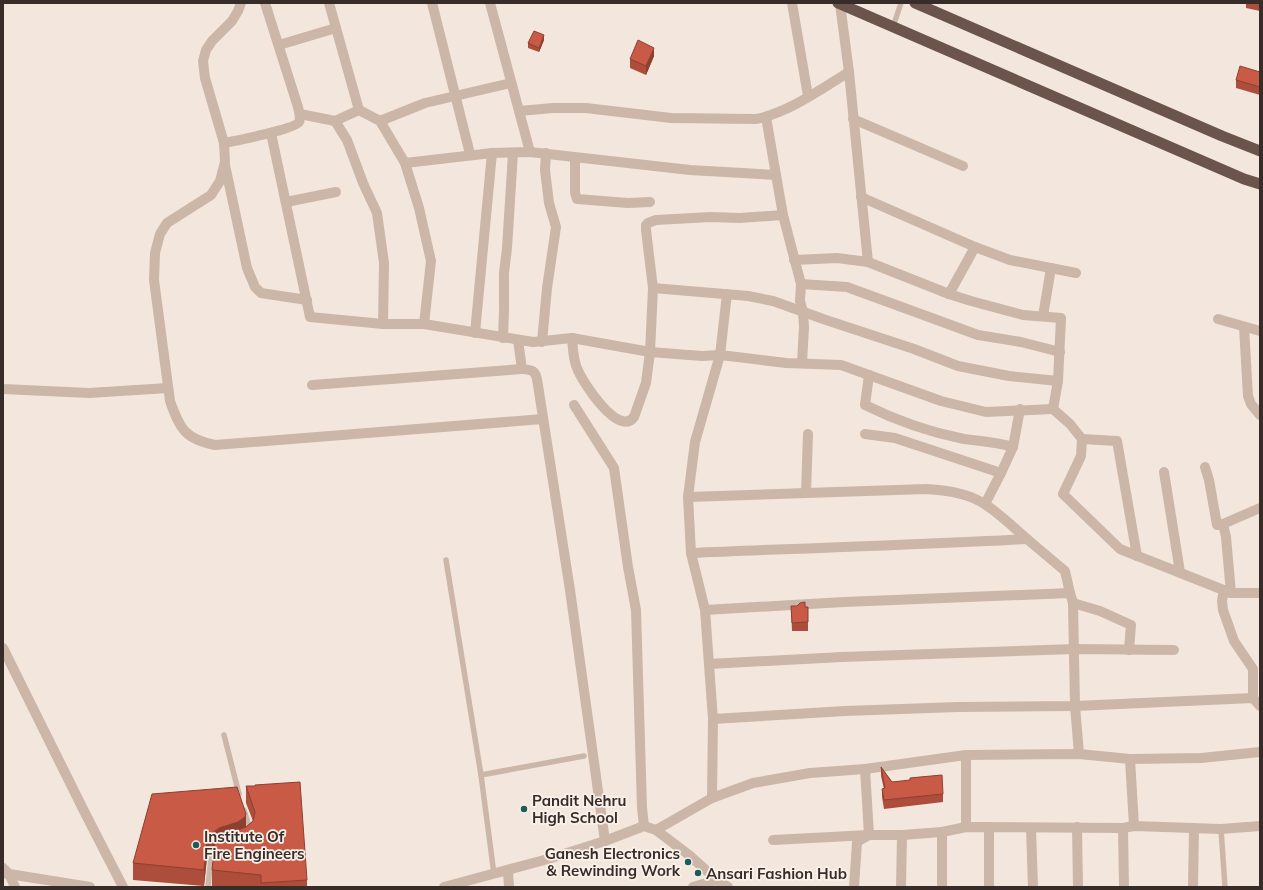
<svg xmlns="http://www.w3.org/2000/svg" width="1263" height="890" viewBox="0 0 1263 890" font-family="Mulish,sans-serif">
	<rect width="100%" height="100%" fill="#f3e7dd"/>
	<g fill="none" stroke-linecap="round" stroke-linejoin="round">
		<g stroke="#ccb6a8" stroke-width="5.5">
			<path d="M893,27L901,3"/>
			<path d="M446,560L481,775L494,874"/>
			<path d="M224,735L239,794"/>
			<path d="M481,775L584,756"/>
			<path d="M244,810L251,832"/>
			<path d="M1221,829L1225,887"/>
			<path d="M208,887L211,857L213,853L221,848"/>
		</g>
		<g stroke="#ccb6a8" stroke-width="10">
			<path d="M241,3L238,11L232,21L212,41L206,50L203,61L205,78L224,143L225,162L220,181L211,195L167,223L160,234L155,253L154,280L170,401C180,429 185,439 215,445L543,419"/>
			<path d="M329,3L359,110L335,121"/>
			<path d="M432,3L470,154"/>
			<path d="M490,3L530,152"/>
			<path d="M792,3L808,96"/>
			<path d="M279,45L336,28"/>
			<path d="M359,110L380,121L405,163L419,208L431,261L424,324"/>
			<path d="M519,111L553,108H586L671,118L756,119C788,113 821,89 849,72"/>
			<path d="M300,114L335,121L347,140L363,183L377,213L384,263L383,324"/>
			<path d="M766,117L776,175"/>
			<path d="M853,119L963,166"/>
			<path d="M380,121L425,103L511,83"/>
			<path d="M271,133L310,317L383,324H424L533,342L572,338L650,352L702,356L720,355L786,363L841,365L941,401L986,412L1053,409L1058,381L1061,318L1023,315L971,301L949,294L868,262L849,72L840,4"/>
			<path d="M224,143C235,141 295,129 299,122C301,118 299,112 298,107L265,3"/>
			<path d="M575,158V193L577,199L628,203L650,202"/>
			<path d="M405,163L492,153L530,152L690,170L776,175L783,215L801,284L800,301L803,312L804,327L802,363"/>
			<path d="M225,165L247,268L255,287L261,293L307,300"/>
			<path d="M861,197L975,247L1010,260L1076,273"/>
			<path d="M286,202L336,192"/>
			<path d="M794,260L837,258L868,262"/>
			<path d="M801,284L847,287L978,335L1021,342L1060,352"/>
			<path d="M653,288L646,230V225L648,223L656,220L711,217L740,218L783,215"/>
			<path d="M949,294L975,247"/>
			<path d="M1043,316L1051,268"/>
			<path d="M1218,319L1260,331"/>
			<path d="M1244,327L1248,396L1251,404L1260,415"/>
			<path d="M475,333L492,153"/>
			<path d="M503,338L504,310V273L507,248L513,153"/>
			<path d="M572,338C573,348 573,359 577,368C582,382 619,438 634,417L646,383L650,352L653,288L748,296L773,301L826,320L914,349L958,366L1009,376L1058,381"/>
			<path d="M518,340L522,369C531,370 535,370 537,379L570,590L605,841"/>
			<path d="M542,342L547,288L556,227L549,203L545,170L546,153"/>
			<path d="M869,375L865,405C897,421 929,432 964,439C980,441 997,442 1013,447L1020,409"/>
			<path d="M312,385L522,369"/>
			<path d="M3,389L89,393L168,388"/>
			<path d="M574,405L614,468L628,567L636,610L642,808L644,826"/>
			<path d="M1053,409L1070,424L1082,439L1081,456L1063,494L1120,549L1231,593H1260"/>
			<path d="M865,434L895,438L1001,473"/>
			<path d="M1082,439L1117,441L1137,556"/>
			<path d="M1205,467L1209,480L1217,525L1223,524"/>
			<path d="M1164,472L1180,572"/>
			<path d="M806,493L808,434"/>
			<path d="M688,497L926,489C946,490 969,493 986,505C1000,514 1013,527 1027,539"/>
			<path d="M985,504L1001,473L1013,447"/>
			<path d="M691,553C803,548 915,545 1027,539L1065,571L1070,593"/>
			<path d="M1224,590L1222,601L1223,610L1234,641L1253,669V698"/>
			<path d="M1231,593L1226,537L1223,524L1260,508"/>
			<path d="M1073,603L1100,611L1131,625L1129,650"/>
			<path d="M705,610L844,602L1070,593L1073,603L1075,706L1079,754"/>
			<path d="M3,648L85,813L123,887"/>
			<path d="M709,664L842,657L1074,649L1174,650"/>
			<path d="M713,719L845,711L958,707L1075,706L1253,698L1260,706"/>
			<path d="M1130,759L1134,826"/>
			<path d="M712,798L713,719L705,610L691,553L688,497L695,442L720,355L727,294"/>
			<path d="M966,827V755"/>
			<path d="M989,827V887"/>
			<path d="M1077,827L1078,887"/>
			<path d="M1031,828L1033,887"/>
			<path d="M1123,828L1124,887"/>
			<path d="M656,830L712,798L753,783L810,773L865,769L966,755L1079,754L1130,759L1201,758L1260,752"/>
			<path d="M773,840L869,835H902L942,832"/>
			<path d="M3,868L9,874L15,887"/>
			<path d="M508,871L509,887"/>
			<path d="M693,887L717,880"/>
			<path d="M854,887L857,842L869,835L865,769"/>
			<path d="M901,887L902,835"/>
			<path d="M942,887V832L966,827L1123,828L1134,826L1221,829L1260,826"/>
			<path d="M1193,887L1194,828"/>
		</g>
		<g stroke="#ccb6a8" stroke-width="10">
			<path d="M3,873L90,887"/>
			<path d="M444,887L548,859L605,841L644,826L656,830L689,855L717,880L728,887"/>
		</g>
		<g stroke="#6a544c" stroke-width="11">
			<path d="M838,3L1244,179L1260,184"/>
			<path d="M915,3L1222,136L1260,151"/>
		</g>
	</g>
	<g fill="#ad4d3b">
		<path d="M1246,3H1260V11L1246,8Z"/>
		<path d="M544,40L539,52L528,48V43Z"/>
		<path d="M654,56L646,75L630,68V59Z"/>
		<path d="M1260,72V95L1236,88V80Z"/>
		<path d="M791,606L808,607V631H792Z"/>
		<path d="M881,767L892,782L943,794V802L884,809L882,797V789H884L881,776Z"/>
		<path d="M246,786L307,880V887H212V870L215,847L212,849L207,857L204,886L133,880V863L246,827L253,821L246,803Z"/>
	</g>
	<g fill="#8d3f30">
		<path d="M544,35V40L539,52V48Z"/>
		<path d="M654,48V56L646,75V66Z"/>
		<path d="M246,814V830L219,845L212,849L207,857L204,886V870L207,840L212,833L219,828Z"/>
	</g>
	<g fill="#c95a45" stroke="#8d3f30">
		<path d="M534,31L544,35L539,48L528,43Z"/>
		<path d="M638,40L654,48L646,66L630,59Z"/>
		<path d="M1240,66L1260,72V87L1236,80Z"/>
		<path d="M805,602V607H808V622L792,623L791,606H797L800,603Z"/>
		<path d="M881,767L892,782L910,780V778L920,777L942,775L943,794L884,800L882,789L885,788Z"/>
		<path d="M300,782L307,880L261,883V875L212,870L215,842L222,836L246,827L253,821L255,812L246,786H255V785Z"/>
		<path d="M237,787L246,814L245,817L238,822L219,828L212,833L207,840L204,870L133,863L152,794Z"/>
	</g>
	<g fill="#1d5b5a" stroke="#faf1ea" stroke-width="1.5">
		<circle cx="524" cy="809" r="4"/>
		<circle cx="196" cy="845" r="4"/>
		<circle cx="688" cy="862" r="4"/>
		<circle cx="698" cy="873" r="4"/>
	</g>
	<g text-anchor="middle" dominant-baseline="central" stroke-width="3.5" stroke-linejoin="round" paint-order="stroke">
		<g font-size="15" font-weight="bold" fill="#382c29" stroke="#faf1ea" text-anchor="start">
			<text x="532" y="800">Pandit Nehru<tspan x="532" dy="17">High School</tspan></text>
			<text x="204" y="836">Institute Of<tspan x="204" dy="17">Fire Engineers</tspan></text>
			<text x="680" y="853" text-anchor="end">Ganesh Electronics<tspan x="680" dy="17">&amp; Rewinding Work</tspan></text>
			<text x="706" y="873">Ansari Fashion Hub</text>
		</g>
	</g>
	<rect width="1263" height="890" fill="none" stroke="#382c29" stroke-width="8"/>
</svg>
